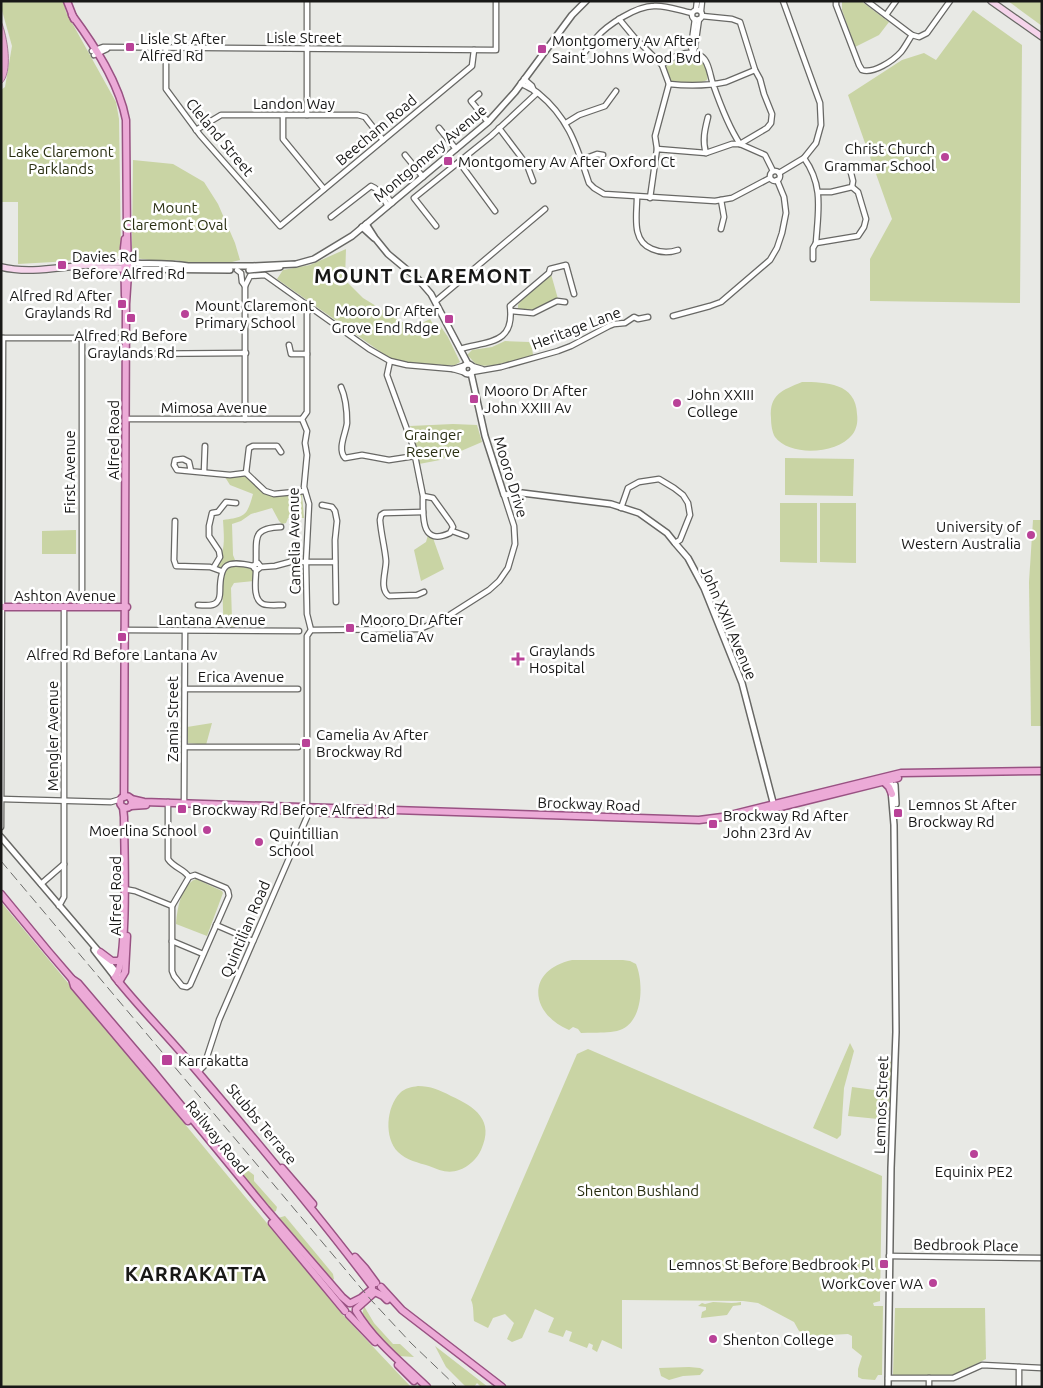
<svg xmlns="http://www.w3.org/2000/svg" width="1043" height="1388" viewBox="0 0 1043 1388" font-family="Ubuntu,sans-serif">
	<rect width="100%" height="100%" fill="#e8e9e5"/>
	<g fill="#c9d4a4">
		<path d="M1,1H63L66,12L116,102L119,119L121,252L119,256L53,262L18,264V202H1V90L5,87L12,46L1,7Z"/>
		<path d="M842,1H861L889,22L879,35L855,47L842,10Z"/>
		<path d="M1008,1H1042V26Z"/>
		<path d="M973,10L1022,45L1020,303L870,301V259L892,219L848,95L902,60L924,53L936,60Z"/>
		<path d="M681,56H686L692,59L697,57L701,58L708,74L707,80C696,86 682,85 671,82L665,67L668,63Z"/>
		<path d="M133,160L173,164L204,182L218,204L235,243L240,260L232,262H184L176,260L168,262L134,258L132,247Z"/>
		<path d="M346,249L345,280L363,298L412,328L430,319L433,324H439L448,337L460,362L455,365H445L395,362L277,279L283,270L310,265Z"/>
		<path d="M551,274L558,299L530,311L518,309V305L521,301Z"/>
		<path d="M505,341L529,342L532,348L533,355C519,359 489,370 476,364C473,362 470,357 467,355L472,350L492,347Z"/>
		<path d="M802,382C826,382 856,383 857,414C858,421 857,429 852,435C837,454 790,457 775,437C772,432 771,424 771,418C769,394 783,390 802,382Z"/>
		<path d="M453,424L477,425L482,442L440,460L419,464L410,426Z"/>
		<path d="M785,458L854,459L853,496L785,495Z"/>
		<path d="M247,476C271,503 271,492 302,494L304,518H288L286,523L282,524L279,521L272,508L251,514L241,521L232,524L233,555L235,560L226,564L221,569L216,566C226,552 224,537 223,520C245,517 247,516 253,494L230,485L225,477Z"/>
		<path d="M780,503H817V563L780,562Z"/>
		<path d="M820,503H856V563L820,562Z"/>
		<path d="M1033,520H1042V726H1031L1029,582Z"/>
		<path d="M76,530V554H42V531Z"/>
		<path d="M428,535L433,538L444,569L421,581L414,550L426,542Z"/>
		<path d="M236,563L251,565L254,571V581L234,583L231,588L232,620L240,624V627H223C225,613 218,576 229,567C229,566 235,564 236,563Z"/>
		<path d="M212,723L206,745L188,743L187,727Z"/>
		<path d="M196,879L222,891L223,893L207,936L176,924C177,909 181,885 196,879Z"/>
		<path d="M1,902L343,1315L411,1387H1Z"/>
		<path d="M572,960H623L630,961L636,964C644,983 643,1022 620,1030C608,1034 593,1032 581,1033L578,1029L573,1027L569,1030C529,1013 526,970 572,960Z"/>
		<path d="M850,1043L854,1051L844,1088L841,1135L837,1139L813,1128Z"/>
		<path d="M588,1049L882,1176L880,1301L873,1303L874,1306H883L882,1375H878L875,1380L862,1379L858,1377V1369L862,1356L852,1348V1336L848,1334L811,1336L799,1331L794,1322L758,1303L743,1301L622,1300V1349L602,1340L597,1352L592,1349L593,1345L589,1343L587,1348L569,1341L572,1332L566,1330L563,1337L548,1332L554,1318L535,1309L522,1338L512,1342L507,1339L514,1323L505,1314L493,1318L488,1328L474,1321C473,1314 474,1306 471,1300L577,1054Z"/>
		<path d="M889,1062H892L891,1102L889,1103L890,1110H879L878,1119L848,1116L852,1087L882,1091L885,1073Z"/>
		<path d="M418,1086C430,1086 440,1090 451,1096C475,1107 495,1120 481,1150C477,1159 468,1167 459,1170C448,1174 439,1170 429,1166C419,1163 406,1160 398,1152C384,1138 386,1107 400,1093C405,1088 412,1087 418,1086Z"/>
		<path d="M242,1166L254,1175V1181L277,1207L276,1211L274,1212L237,1170Z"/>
		<path d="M285,1216L333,1274L334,1279L332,1281L281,1222L278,1218Z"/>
		<path d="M713,1302C723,1302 731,1304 741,1302V1305L733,1306L727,1315L701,1318L702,1312L706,1310V1307L698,1306L702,1303L705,1304Z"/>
		<path d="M364,1306L374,1323L393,1344H400L414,1357L399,1356L367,1324L362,1316Z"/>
		<path d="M895,1308H985L986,1359L954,1375H893Z"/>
		<path d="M435,1346L488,1387H481L477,1383L474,1387H466L446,1367Z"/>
		<path d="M689,1367L700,1368L704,1370L700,1375L683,1376L669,1380L661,1376L659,1368Z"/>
	</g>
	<path fill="#e6a7d0" stroke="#a87c98" d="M1,21C7,35 14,73 1,84Z"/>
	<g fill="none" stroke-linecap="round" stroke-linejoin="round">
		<g stroke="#686865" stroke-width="7">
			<g id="minor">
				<path d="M836,1V5L859,65L862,70C873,74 893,61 901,52C905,47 908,41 912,35L867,1"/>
				<circle cx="697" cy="15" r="5"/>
				<path d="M696,10L697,1"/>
				<path d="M701,11L702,1"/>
				<path d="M886,15L896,1"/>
				<path d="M619,19L634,37L662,65"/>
				<path d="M912,35L919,37L927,33L950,1"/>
				<path d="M166,49V89L200,135L280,226L472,66L474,50"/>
				<path d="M92,51L103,47L492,50H496V1"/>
				<path d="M693,53L695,47L699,19"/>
				<path d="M693,53L691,47L695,19"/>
				<path d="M94,55L107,49"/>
				<path d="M579,60C585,53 589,45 596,38C607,25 636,6 654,6C667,5 680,11 692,13"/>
				<path d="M524,79L532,86L534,91"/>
				<path d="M521,83C526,87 533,89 538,93C569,118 577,147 589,183L594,188L604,194L715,201L732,198L770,178"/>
				<path d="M479,94L471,101L488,122"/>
				<path d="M283,115V139L324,189"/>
				<path d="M307,115V1"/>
				<path d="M566,123L579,115L605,106L616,91"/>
				<path d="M439,128L456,149"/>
				<path d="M499,128L527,165L533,181"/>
				<path d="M196,130L221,115H358L365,117L383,140"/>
				<path d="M740,144C728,126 720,104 713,84C710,76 709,61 701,56C689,48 671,57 662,65L669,84C688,86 707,86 726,82L755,70"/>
				<path d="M740,144L765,155L773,171"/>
				<path d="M657,149L655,136L669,84"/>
				<path d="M706,153C702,140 705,129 708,117"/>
				<path d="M405,155L423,177"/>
				<path d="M804,158C824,186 818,211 816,243L813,248V259"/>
				<path d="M581,160L597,154L603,155"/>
				<path d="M459,162L495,211"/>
				<circle cx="775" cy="176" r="5"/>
				<path d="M779,173L804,158L816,143L821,125L820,103L783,1"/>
				<path d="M819,192H831L852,187L853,181L849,165"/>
				<path d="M380,193L386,195L392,203"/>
				<path d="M637,197C637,215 631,241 652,249C661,253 669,253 678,250"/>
				<path d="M650,198L657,149L706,153L732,144H740L767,128L771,123L772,114L764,94L760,79L755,70L740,22L732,19L702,16"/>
				<path d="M721,200L724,217L721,229"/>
				<path d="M331,217L371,186C380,189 383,199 388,206"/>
				<path d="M436,226L414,198L491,136L537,93"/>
				<path d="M816,243L858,236L864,227L866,219L858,192L852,187"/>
				<path d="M237,270L241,273L242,282L245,286V419"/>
				<path d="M245,286L250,276L265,275L369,349L390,361L407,365L453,369L463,372"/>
				<path d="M436,301L545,209"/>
				<path d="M511,311L533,313L557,301L565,302"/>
				<path d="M673,316L710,306L721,302L770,260L777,248L782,233L786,213L784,197L777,180"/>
				<path d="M1,338H126"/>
				<path d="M289,345L291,354H307"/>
				<path d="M460,349C487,341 515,345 510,306L549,273L550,269L566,265L574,294"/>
				<path d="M126,354L246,353"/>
				<path d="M390,361L387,375L413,446L423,496L433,498L451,523L453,527L450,533C420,547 423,515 423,496"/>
				<path d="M472,366L482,369"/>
				<path d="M453,369L463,366"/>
				<path d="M472,372L501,367L558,351L571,346L609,326L614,324L625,323L634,317L638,319L648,317"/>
				<path d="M341,387C346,398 347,410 347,423C346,433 337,449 345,458L362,455L389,460L415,456"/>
				<path d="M125,419H302"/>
				<path d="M191,471L189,462L183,459L175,460L174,465L177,470L230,475L246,473L265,491L274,494L305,491"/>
				<path d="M204,472L205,446"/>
				<path d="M246,473L249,448L253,446H277L281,452"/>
				<path d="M322,505L332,507L335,511L337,521L335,540L336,602"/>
				<path d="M621,508L628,488L639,482L659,479L674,488L683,495L688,503L690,515L680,540L675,543"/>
				<path d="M423,512L384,513L381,515L380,520C381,534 385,548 386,561C386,572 379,589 389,596L417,595L424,592"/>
				<path d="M175,521L174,560L176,566L210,567L221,571"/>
				<path d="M452,531L466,536"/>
				<path d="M256,563C257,539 251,528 281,527"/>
				<path d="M214,567L220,557L219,551L209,536V526L212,513L218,512L226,502L236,503"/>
				<path d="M261,567L258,563L253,566L254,568L257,570L261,567L275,566L290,562H335"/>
				<path d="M256,570C256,579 252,599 263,604C268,606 277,605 283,605"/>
				<path d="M198,605C204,605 213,607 217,602C220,599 220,595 220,591C220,563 227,560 253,566"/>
				<path d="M82,607V338"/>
				<path d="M124,630L299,631"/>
				<path d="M311,630L420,629L445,618L489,590L499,581L508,568L515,544L514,526L504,495"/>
				<path d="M185,689H298"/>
				<path d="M185,747H298"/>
				<path d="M1,799L111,802L121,799"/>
				<path d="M168,802V859C174,868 184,869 189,877"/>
				<path d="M184,807L185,631"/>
				<path d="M1,827L3,338"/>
				<path d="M195,875L226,888L228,891L229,896L190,985L187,987L182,986L174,976L172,971V906L189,877Z"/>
				<path d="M41,884L64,864"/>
				<path d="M124,889L135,891L172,906"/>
				<path d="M59,906L64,897V607"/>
				<path d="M216,925L253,941"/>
				<path d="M172,941L203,954"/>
				<path d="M198,1072L204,1066L219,1020L307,817V636L311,630L307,614L306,563L309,504L304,487L307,455L305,443L307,431L302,419L307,412V313L311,308"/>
				<path d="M889,1256L1042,1258"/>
				<path d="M1019,1367V1387"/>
				<path d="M888,1378H953L982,1365L1042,1368"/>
				<path d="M929,1387V1378"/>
			</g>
		</g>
		<g stroke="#686865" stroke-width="8">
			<g id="tertiary">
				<path d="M366,224L375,238L388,254L418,279L431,294L468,364"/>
				<path d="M362,227L374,238"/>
				<path d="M128,263C148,264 169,263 188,266H253L296,264L314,259L352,236L488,122L515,92L572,15L586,1"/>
				<path d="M128,269L230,270"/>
				<path d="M249,270L280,267"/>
				<circle cx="468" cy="369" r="5"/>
				<path d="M471,373L485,436L504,495L522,493L611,504L639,513L667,533L675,543L688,558L704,588L742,683L774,806"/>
				<path d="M895,785L896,804"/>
				<path d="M1,837L118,974"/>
				<path d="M94,950L115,977"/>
				<path d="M888,1387L891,1168L896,1032L894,825L890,778"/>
			</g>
		</g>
		<g stroke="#686865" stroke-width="8">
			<g id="secondary">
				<path d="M991,1L1042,37"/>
				<path d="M89,265L94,268L128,269"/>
				<path d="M1,267C30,274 59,267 89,265L93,263H128"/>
			</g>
		</g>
		<g stroke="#995283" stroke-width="9">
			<g id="primary">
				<path d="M67,1L74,19"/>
				<path d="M72,15C95,46 119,83 126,120L127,233L128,273L126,304L124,797"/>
				<path d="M125,296L124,248L125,239"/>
				<path d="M1,607H127"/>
				<path d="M884,782L889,787L892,794"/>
				<circle cx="126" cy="802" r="6"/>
				<path d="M131,799L144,802L699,820L722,817L901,773L1042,771"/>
				<path d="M131,806L146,805"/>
				<path d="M123,807L124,817C124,843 129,963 115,977C137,1005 162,1030 185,1057C249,1132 312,1207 372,1286"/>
				<path d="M274,810L352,814H386"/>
				<path d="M757,813L898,778"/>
				<path d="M1,894L48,951L72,979L78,983L152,1070L266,1209L342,1297L349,1303"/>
				<path d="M100,952L112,961H118L121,959"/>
				<path d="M72,979L74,986L188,1121"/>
				<path d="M119,982L125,972L127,936"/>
				<path d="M282,1168L313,1204"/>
				<path d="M272,1223L345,1311"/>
				<path d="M355,1257L365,1268L376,1283"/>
				<path d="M381,1287L402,1310L502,1387"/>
				<path d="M377,1293L383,1296L387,1300"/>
				<path d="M351,1303L361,1298L372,1289"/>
				<path d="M356,1309L375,1292"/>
				<path d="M356,1311C374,1341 402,1363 427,1387"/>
				<path d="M349,1315L375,1342"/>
				<path d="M398,1365L414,1381"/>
			</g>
		</g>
		<use href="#minor" stroke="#fff" stroke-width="4.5"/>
		<use href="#tertiary" stroke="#fff" stroke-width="5"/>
		<use href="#secondary" stroke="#f5d4eb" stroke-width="5.5"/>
		<use href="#primary" stroke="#ecaad7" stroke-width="6"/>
		<path stroke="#6c6c6a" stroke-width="1" stroke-dasharray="10 5" stroke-linecap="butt" d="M1,861L371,1300L411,1343L457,1387"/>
	</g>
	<g fill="#b94298" stroke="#fff" stroke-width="2">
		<rect x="125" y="42" width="10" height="10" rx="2.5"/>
		<rect x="537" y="44" width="10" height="10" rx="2.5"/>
		<circle cx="945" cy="157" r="5"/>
		<rect x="443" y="156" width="10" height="10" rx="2.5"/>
		<rect x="57" y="260" width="10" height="10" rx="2.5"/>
		<rect x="117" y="299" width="10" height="10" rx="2.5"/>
		<circle cx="185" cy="314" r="5"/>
		<rect x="126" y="313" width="10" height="10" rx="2.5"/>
		<rect x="444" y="314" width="10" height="10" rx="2.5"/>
		<rect x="469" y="394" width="10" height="10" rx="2.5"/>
		<circle cx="677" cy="403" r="5"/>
		<circle cx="1031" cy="535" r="5"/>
		<rect x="345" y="623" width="10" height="10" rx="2.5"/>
		<rect x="117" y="632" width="10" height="10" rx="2.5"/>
		<path d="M515.5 651.5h5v5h5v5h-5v5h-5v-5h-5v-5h5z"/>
		<rect x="301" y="738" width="10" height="10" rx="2.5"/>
		<rect x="177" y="804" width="10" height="10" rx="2.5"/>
		<rect x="893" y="808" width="10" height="10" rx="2.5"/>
		<rect x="708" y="819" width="10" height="10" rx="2.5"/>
		<circle cx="207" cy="830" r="5"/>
		<circle cx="259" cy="842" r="5"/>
		<rect x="161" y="1054" width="12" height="12" rx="2.5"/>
		<circle cx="974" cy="1154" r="5"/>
		<rect x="879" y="1259" width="10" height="10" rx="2.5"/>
		<circle cx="933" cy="1283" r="5"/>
		<circle cx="713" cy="1339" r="5"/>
	</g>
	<g text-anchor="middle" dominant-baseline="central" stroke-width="5" stroke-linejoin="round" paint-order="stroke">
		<g font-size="15" fill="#181817" stroke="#fff">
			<text x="304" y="37">Lisle Street</text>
			<text x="294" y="103">Landon Way</text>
			<text transform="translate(376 130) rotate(-40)">Beecham Road</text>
			<text transform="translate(220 137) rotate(50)">Cleland Street</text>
			<text transform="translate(430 153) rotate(-40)">Montgomery Avenue</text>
			<text transform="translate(576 328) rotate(-21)">Heritage Lane</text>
			<text x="214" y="407">Mimosa Avenue</text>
			<text transform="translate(113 440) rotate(-90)">Alfred Road</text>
			<text transform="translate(69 472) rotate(-90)">First Avenue</text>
			<text transform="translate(511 477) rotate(73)">Mooro Drive</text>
			<text transform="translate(294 541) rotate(-91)">Camelia Avenue</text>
			<text x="65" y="595">Ashton Avenue</text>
			<text x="212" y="619">Lantana Avenue</text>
			<text transform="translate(729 623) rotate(67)">John XXIII Avenue</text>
			<text x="241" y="676">Erica Avenue</text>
			<text transform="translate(172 719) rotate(-90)">Zamia Street</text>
			<text transform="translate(52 736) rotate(-90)">Mengler Avenue</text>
			<text transform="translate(589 804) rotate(2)">Brockway Road</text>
			<text transform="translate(115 896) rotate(-90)">Alfred Road</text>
			<text transform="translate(245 929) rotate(-67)">Quintilian Road</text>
			<text transform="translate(881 1105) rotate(-88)">Lemnos Street</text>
			<text transform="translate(262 1124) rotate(50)">Stubbs Terrace</text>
			<text transform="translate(217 1137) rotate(51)">Railway Road</text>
			<text transform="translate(966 1245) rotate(1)">Bedbrook Place</text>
		</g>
		<g font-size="15" fill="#181817" stroke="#fff" text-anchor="start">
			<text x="140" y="38">Lisle St After<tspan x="140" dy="17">Alfred Rd</tspan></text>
			<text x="552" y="40">Montgomery Av After<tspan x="552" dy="17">Saint Johns Wood Bvd</tspan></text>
			<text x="935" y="148" text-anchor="end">Christ Church<tspan x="935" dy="17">Grammar School</tspan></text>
			<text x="458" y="161">Montgomery Av After Oxford Ct</text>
			<text x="72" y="256">Davies Rd<tspan x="72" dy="17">Before Alfred Rd</tspan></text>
			<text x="112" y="295" text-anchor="end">Alfred Rd After<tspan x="112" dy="17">Graylands Rd</tspan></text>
			<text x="195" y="305">Mount Claremont<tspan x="195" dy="17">Primary School</tspan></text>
			<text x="439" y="310" text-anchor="end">Mooro Dr After<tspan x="439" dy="17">Grove End Rdge</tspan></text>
			<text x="131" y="335" text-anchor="middle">Alfred Rd Before<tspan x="131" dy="17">Graylands Rd</tspan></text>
			<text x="484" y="390">Mooro Dr After<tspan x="484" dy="17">John XXIII Av</tspan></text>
			<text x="687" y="394">John XXIII<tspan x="687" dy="17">College</tspan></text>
			<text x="1021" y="526" text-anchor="end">University of<tspan x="1021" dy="17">Western Australia</tspan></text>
			<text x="360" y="619">Mooro Dr After<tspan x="360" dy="17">Camelia Av</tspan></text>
			<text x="529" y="650">Graylands<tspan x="529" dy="17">Hospital</tspan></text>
			<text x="122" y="654" text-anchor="middle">Alfred Rd Before Lantana Av</text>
			<text x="316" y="734">Camelia Av After<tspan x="316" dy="17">Brockway Rd</tspan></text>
			<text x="908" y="804">Lemnos St After<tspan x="908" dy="17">Brockway Rd</tspan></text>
			<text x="192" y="809">Brockway Rd Before Alfred Rd</text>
			<text x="723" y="815">Brockway Rd After<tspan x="723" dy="17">John 23rd Av</tspan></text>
			<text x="197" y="830" text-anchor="end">Moerlina School</text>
			<text x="269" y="833">Quintillian<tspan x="269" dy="17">School</tspan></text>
			<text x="178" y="1060">Karrakatta</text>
			<text x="974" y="1171" text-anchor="middle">Equinix PE2</text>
			<text x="874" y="1264" text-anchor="end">Lemnos St Before Bedbrook Pl</text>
			<text x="923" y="1283" text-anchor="end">WorkCover WA</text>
			<text x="723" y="1339">Shenton College</text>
		</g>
		<g font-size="15" fill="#292e11" stroke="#fff">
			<text x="61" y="151">Lake Claremont<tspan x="61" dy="17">Parklands</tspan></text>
			<text x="175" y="207">Mount<tspan x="175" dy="17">Claremont Oval</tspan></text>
			<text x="433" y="434">Grainger<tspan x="433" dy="17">Reserve</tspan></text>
			<text x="638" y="1190">Shenton Bushland</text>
		</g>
		<g font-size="20" font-weight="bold" letter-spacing="1" fill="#181817" stroke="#fff">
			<text x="423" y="275">MOUNT CLAREMONT</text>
			<text x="196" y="1273">KARRAKATTA</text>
		</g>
	</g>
	<rect width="1043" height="1388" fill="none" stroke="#181817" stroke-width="5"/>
</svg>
